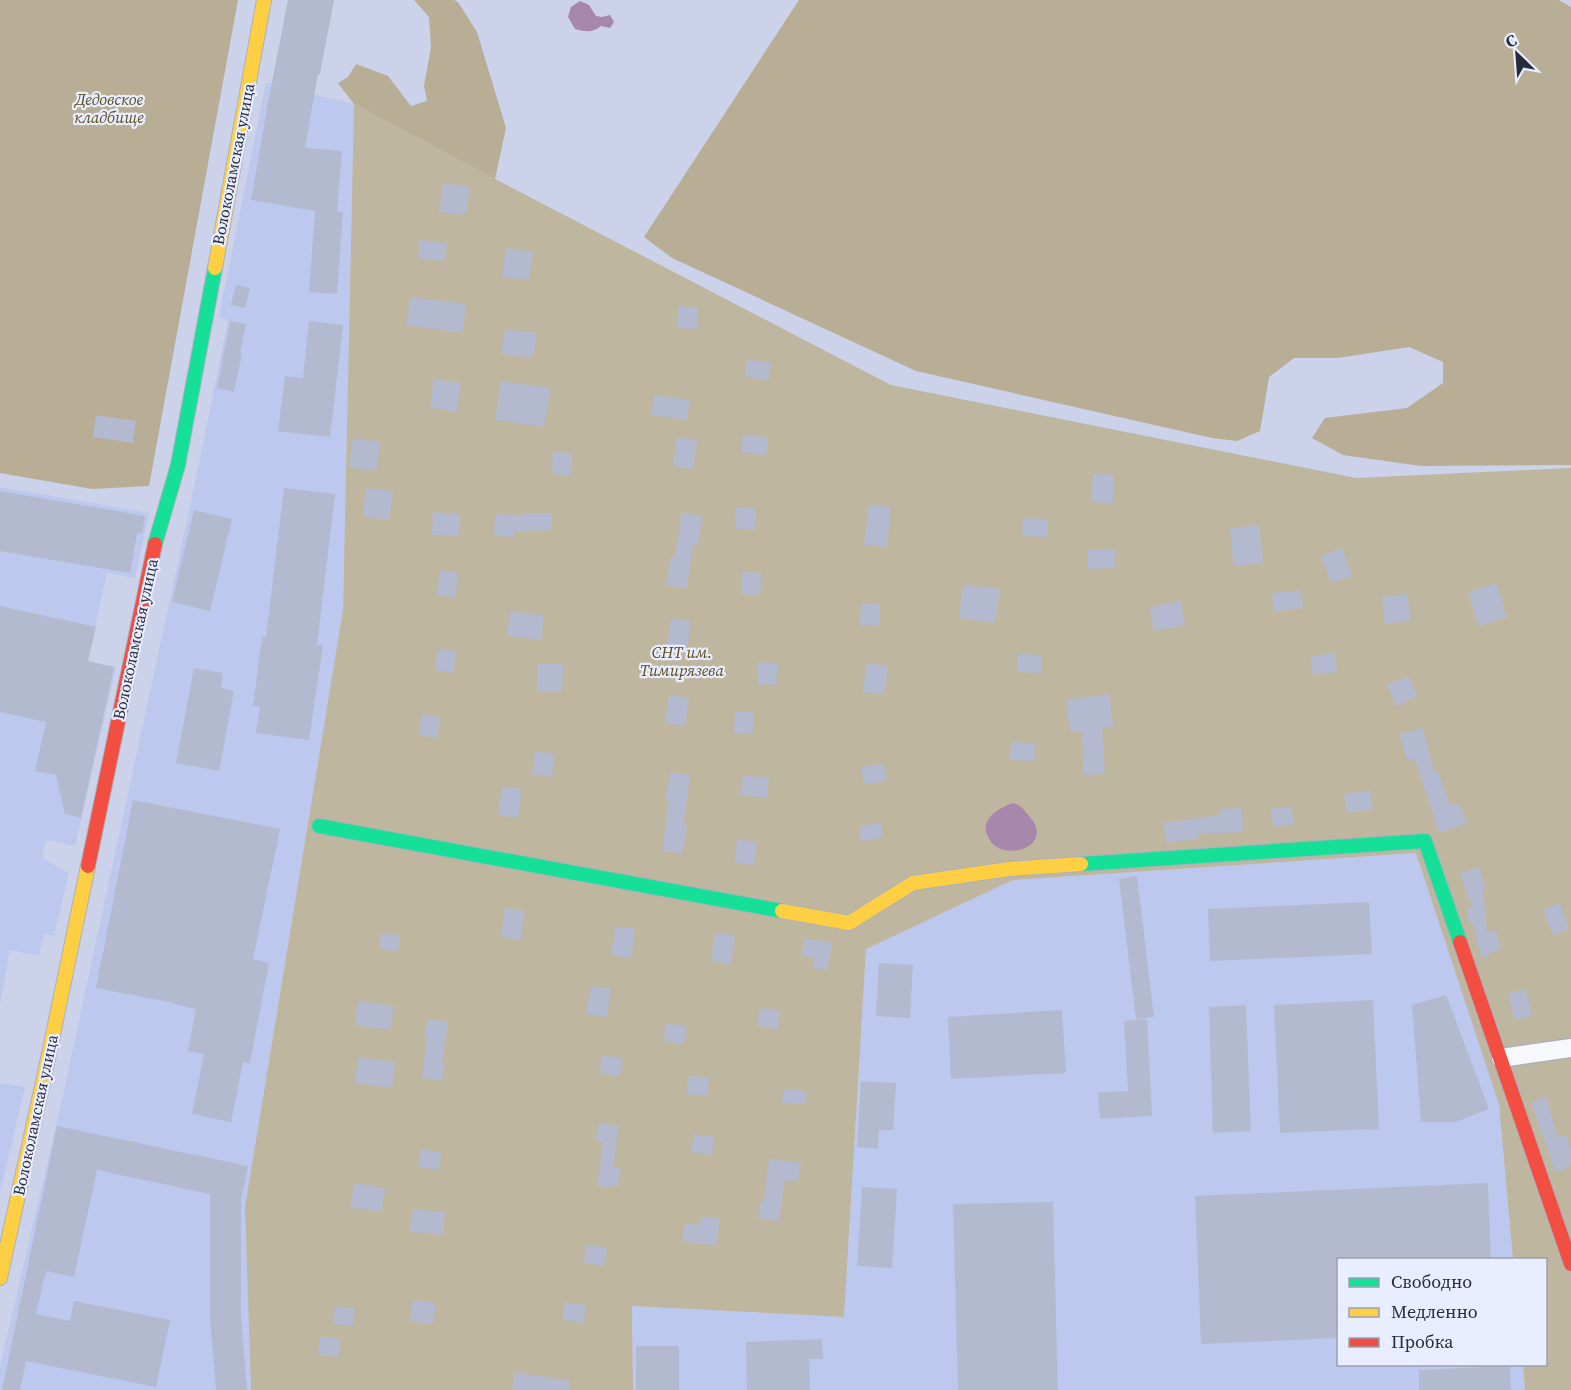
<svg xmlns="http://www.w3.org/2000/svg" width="1571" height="1390" viewBox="0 0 1571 1390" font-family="'Source Serif 4',serif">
	<rect width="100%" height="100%" fill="#cbd2e9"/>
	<g fill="#bcc8ed">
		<path d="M266,83L354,104L343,610L245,1207L251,1390H0V1367L63,1095L195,483L228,320L219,317Z"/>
		<path d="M0,487L149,513L135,578L107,573L105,581L88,661L116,667L75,846L46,840L42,858L69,873L54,936L44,934L39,956L10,950L0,1004Z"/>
		<path d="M1417,853L1499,1104L1513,1259L1338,1260V1364L1523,1365L1525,1390H633L632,1306L844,1317L866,949L1013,880Z"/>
		<path d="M0,1083L25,1087L0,1193Z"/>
	</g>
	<path fill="#bfb6a0" d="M354,104L495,179L891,385L1356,478L1571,468V1390H1525L1523,1365L1546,1364V1260L1513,1259L1499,1104L1416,853L1013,880L866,949L844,1317L632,1306L633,1390H251L245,1207L343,610Z"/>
	<g fill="#b7ae95">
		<path d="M0,0H238L149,486L92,489L0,473Z"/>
		<path d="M414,0H454L458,2L477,32L506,128L495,179L354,104L338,83L348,77L356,64L388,76L411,106L427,101L424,86L431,47L429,17Z"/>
		<path d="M799,0H1559L1571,7V465L1421,466L1343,455L1312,438L1325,418L1407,408L1443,383V362L1409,347L1338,358H1294L1269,377L1260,431L1237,441L1212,438L916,371L672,258L644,237Z"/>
	</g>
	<g fill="#a887ad">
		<path d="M580,1L589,5L596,16L602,17L610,15L614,22L610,28L601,26C592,33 586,32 575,29L568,17L571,7Z"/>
		<path d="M1013,803C1021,805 1024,810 1030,817C1054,846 1008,861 992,843C975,822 996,809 1013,803Z"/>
	</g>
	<g fill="#b3bad0">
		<path d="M288,0H334L320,74H318L305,148L342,151L337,212H343L337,294L309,292L315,211L251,200L270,92Z"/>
		<path d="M443,183L470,187L466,215L439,212Z"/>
		<path d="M420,240L447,243L444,261L418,258Z"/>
		<path d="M506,248L533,252L529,280L502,277Z"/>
		<path d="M236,285L250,288L245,308L231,305Z"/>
		<path d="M410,297L466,304L462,333L406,325Z"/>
		<path d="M678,306L698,307L697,329L677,328Z"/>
		<path d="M230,321L246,324L240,353H242L234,392L217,388Z"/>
		<path d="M309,321L343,325L330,437L278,431L285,376L303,378Z"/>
		<path d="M505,329L537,333L533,358L501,354Z"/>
		<path d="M747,360L771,362L769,380L745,377Z"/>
		<path d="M434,379L461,383L457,412L430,408Z"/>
		<path d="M501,381L550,388L544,427L495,420Z"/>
		<path d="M654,395L690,400L687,420L651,415Z"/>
		<path d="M96,415L136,421L133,443L93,437Z"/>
		<path d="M743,435L768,438L766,455L741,452Z"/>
		<path d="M677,437L697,440L693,469L673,466Z"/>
		<path d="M353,438L380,442L376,471L349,467Z"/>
		<path d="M553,452L572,453L571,475L552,474Z"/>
		<path d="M1093,474L1114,475L1113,503L1091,502Z"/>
		<path d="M284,488L335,494L317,645H323L309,740L256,733L260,706H253L262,637H266Z"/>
		<path d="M366,488L393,491L389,520L363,516Z"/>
		<path d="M0,491L145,516L142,533H137L130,573L0,551Z"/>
		<path d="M869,505L891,507L887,547L864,545Z"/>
		<path d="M736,507L756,508L755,530L735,529Z"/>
		<path d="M194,510L232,519L210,611L172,602Z"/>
		<path d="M433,512L460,514L459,536L432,535Z"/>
		<path d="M524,513H552V530L514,531L513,537L494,536L495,514L524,515Z"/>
		<path d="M682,513L702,516L698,545L693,544L687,588L666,585L671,556L675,557Z"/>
		<path d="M1023,518L1048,519V537L1022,536Z"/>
		<path d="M1259,525L1263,563L1234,566L1230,528Z"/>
		<path d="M1342,548L1352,576L1331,583L1321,556Z"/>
		<path d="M1087,550H1115V568L1088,569Z"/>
		<path d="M440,570L458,573L455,598L436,595Z"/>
		<path d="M742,572L761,573L760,595L741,594Z"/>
		<path d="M1496,583L1507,617L1479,626L1468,592Z"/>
		<path d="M963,585L1000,589L995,623L959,618Z"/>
		<path d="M1300,590L1303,608L1274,612L1272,593Z"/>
		<path d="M1407,594L1411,620L1385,624L1382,597Z"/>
		<path d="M1181,601L1185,625L1154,631L1150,607Z"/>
		<path d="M861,603L880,604L879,626L860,625Z"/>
		<path d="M0,606L96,627L88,661L114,667L81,818L65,814L56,775L35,771L46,722L0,712Z"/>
		<path d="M510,612L544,615L541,640L507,636Z"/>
		<path d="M671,618L691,621L687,650L667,647Z"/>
		<path d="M438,649L457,651L453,673L435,670Z"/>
		<path d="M1335,653L1337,672L1313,675L1311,656Z"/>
		<path d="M1018,654L1042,655L1041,673L1017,672Z"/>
		<path d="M758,662L778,663L776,685L757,684Z"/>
		<path d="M538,663L563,664L562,692L537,691Z"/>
		<path d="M867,663L888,666L884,695L863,692Z"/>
		<path d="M194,668L223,673L221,688L234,691L219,771L176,763Z"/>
		<path d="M1408,676L1417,696L1396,706L1387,685Z"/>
		<path d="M1109,694L1113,727L1102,728L1105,774L1084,775L1082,731L1070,732L1066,700Z"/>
		<path d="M669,695L689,698L685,726L665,723Z"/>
		<path d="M735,711L754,712L753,734L734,733Z"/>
		<path d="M422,714L440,717L437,738L419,735Z"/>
		<path d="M1423,728L1434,772L1438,771L1450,806L1459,803L1467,823L1439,833L1415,759L1407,760L1400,734Z"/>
		<path d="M1011,742L1035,743L1034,761L1010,760Z"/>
		<path d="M535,751L555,754L551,777L532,774Z"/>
		<path d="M884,764L886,781L864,784L861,767Z"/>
		<path d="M670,772L690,775L683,824L687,825L683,853L662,851L669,801L666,800Z"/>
		<path d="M743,775L769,778L767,798L740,795Z"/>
		<path d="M502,787L522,789L518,818L498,815Z"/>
		<path d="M1370,790L1373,809L1347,813L1344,794Z"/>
		<path d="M133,800L280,829L253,959L269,963L250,1063L243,1062L231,1122L192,1114L204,1054L188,1051L196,1009L174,1004V1003L96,988Z"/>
		<path d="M1291,806L1294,824L1274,827L1271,809Z"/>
		<path d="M1242,808L1243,832L1197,834V839L1166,843L1163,823L1220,815L1219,809Z"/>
		<path d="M881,823L883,838L861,841L859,826Z"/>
		<path d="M737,839L757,842L754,865L735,863Z"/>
		<path d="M1479,867L1486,888H1483L1487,932L1496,930L1501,950L1489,953V956L1481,958L1473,924H1470L1468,921L1467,907H1472L1460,873Z"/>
		<path d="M1137,876L1154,1017L1136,1019L1119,879Z"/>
		<path d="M1369,902L1372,954L1210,961L1208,909Z"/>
		<path d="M1559,903L1569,929L1553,935L1543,910Z"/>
		<path d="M505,908L525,911L521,940L501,937Z"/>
		<path d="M615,926L635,929L631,958L611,955Z"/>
		<path d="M381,933L400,935L398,951L379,949Z"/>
		<path d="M715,933L735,935L731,964L711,961Z"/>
		<path d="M804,938L832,943L827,970L812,968L814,958L801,955Z"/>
		<path d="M879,963L913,965L910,1018L876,1016Z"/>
		<path d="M591,986L611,988L607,1017L586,1014Z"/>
		<path d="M1526,989L1532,1016L1514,1020L1508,993Z"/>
		<path d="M1446,995L1489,1109L1455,1122H1421L1412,1005Z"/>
		<path d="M1373,1000L1379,1129L1280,1133L1274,1005Z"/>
		<path d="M358,1001L394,1006L390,1030L355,1025Z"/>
		<path d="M1246,1005L1251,1131L1213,1133L1209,1007Z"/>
		<path d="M760,1008L780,1011L778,1029L757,1026Z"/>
		<path d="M1062,1010L1066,1073L951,1079L948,1017Z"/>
		<path d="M428,1019L448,1022L442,1063H445L442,1081L422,1078L427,1037H425Z"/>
		<path d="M1147,1019L1152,1116L1100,1119L1098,1092L1128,1091L1124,1021Z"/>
		<path d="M666,1023L686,1026L684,1044L663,1041Z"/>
		<path d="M602,1055L622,1058L620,1076L599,1073Z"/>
		<path d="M358,1057L395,1062L392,1088L355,1083Z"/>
		<path d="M689,1076L709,1078L707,1096L686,1094Z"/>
		<path d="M861,1081L896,1083L893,1130H879L878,1149L857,1147Z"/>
		<path d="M783,1089L806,1091L805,1104L782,1103Z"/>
		<path d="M1546,1097L1558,1137L1566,1135L1571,1149V1166L1555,1172L1531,1102Z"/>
		<path d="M599,1123L619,1126L613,1167L621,1168L618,1186L611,1185L610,1188L597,1186L603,1142L596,1141Z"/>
		<path d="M57,1126L248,1166L241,1200V1316L247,1390H216L210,1317V1194L97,1170L74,1277L46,1271L36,1314L70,1321L74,1301L170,1320L156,1387L26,1361L20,1390H2Z"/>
		<path d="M694,1134L714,1137L712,1155L691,1152Z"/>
		<path d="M421,1149L441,1152L439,1170L418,1167Z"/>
		<path d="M769,1159L801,1163L798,1181L785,1180L779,1221L758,1218L761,1200L764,1201Z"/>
		<path d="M354,1183L385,1188L381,1212L350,1207Z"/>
		<path d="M1488,1183L1491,1260H1338V1338L1201,1344L1195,1196Z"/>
		<path d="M862,1187L897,1189L892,1268L857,1266Z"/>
		<path d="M1053,1202L1058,1390H958L953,1204Z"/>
		<path d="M412,1209L445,1212L443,1235L410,1232Z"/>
		<path d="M701,1216L720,1219L716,1246L683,1241L685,1223L700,1225Z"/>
		<path d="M586,1245L607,1248L604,1266L584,1263Z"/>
		<path d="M413,1300L436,1303L433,1324L410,1321Z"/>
		<path d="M565,1302L586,1305L583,1323L563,1320Z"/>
		<path d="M335,1306L355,1308L353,1326L332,1324Z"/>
		<path d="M320,1337L341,1339L338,1357L318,1355Z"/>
		<path d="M822,1339L823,1359H809L810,1390H747L746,1342Z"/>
		<rect x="636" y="1346" width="43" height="44"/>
		<path d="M1510,1366L1511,1390H1419V1370Z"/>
		<path d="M515,1372L570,1381L569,1390H512Z"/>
	</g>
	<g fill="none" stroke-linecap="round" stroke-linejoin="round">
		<g stroke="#abb0c1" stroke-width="21">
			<path id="street" d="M1501,1058L1571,1048"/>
		</g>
		<g stroke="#abb0c1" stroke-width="16">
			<g id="fast">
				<path d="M155,544L178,465L215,268"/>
				<path d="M319,826L782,911"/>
				<path d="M1081,864L1425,841L1460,942"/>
			</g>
		</g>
		<g stroke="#abb0c1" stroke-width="16">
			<g id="slow">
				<path d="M215,268L264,0"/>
				<path d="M782,911L849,923L913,883L1009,869L1081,864"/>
				<path d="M0,1278L46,1068L88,866"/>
			</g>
		</g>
		<g stroke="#abb0c1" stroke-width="16">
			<g id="jam">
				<path d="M88,866L155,544"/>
				<path d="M1460,942L1571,1264"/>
			</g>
		</g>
		<use href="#street" stroke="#f7f8fc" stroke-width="18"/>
		<use href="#fast" stroke="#16e098" stroke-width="14"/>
		<use href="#slow" stroke="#ffcf43" stroke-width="14"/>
		<use href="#jam" stroke="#f24e42" stroke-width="14"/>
	</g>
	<g text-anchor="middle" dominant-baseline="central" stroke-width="4.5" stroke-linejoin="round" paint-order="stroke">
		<g font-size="16" font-style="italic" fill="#5d4d1b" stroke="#e8edff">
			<text x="109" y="99">Дедовское<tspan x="109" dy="18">кладбище</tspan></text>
			<text x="682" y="652">СНТ им.<tspan x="682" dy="18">Тимирязева</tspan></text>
		</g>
		<g font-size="16" fill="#272c3d" stroke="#e8edff">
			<text transform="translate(233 164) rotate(-79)">Волоколамская улица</text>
			<text transform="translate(135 639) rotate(-78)">Волоколамская улица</text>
			<text transform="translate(35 1115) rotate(-78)">Волоколамская улица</text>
		</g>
	</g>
	<rect x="1337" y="1258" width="210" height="108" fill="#e8edff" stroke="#9ba0b1" stroke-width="1.5"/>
	<rect x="1349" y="1278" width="30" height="9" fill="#16e098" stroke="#9ba0b1" stroke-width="1.5"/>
	<text x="1391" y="1288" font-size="18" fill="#272c3d">Свободно</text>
	<rect x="1349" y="1308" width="30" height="9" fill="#ffcf43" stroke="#9ba0b1" stroke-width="1.5"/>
	<text x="1391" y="1318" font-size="18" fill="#272c3d">Медленно</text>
	<rect x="1349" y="1338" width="30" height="9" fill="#f24e42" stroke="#9ba0b1" stroke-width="1.5"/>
	<text x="1391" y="1348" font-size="18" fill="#272c3d">Пробка</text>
	<g transform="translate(1517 54) rotate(335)" stroke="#e8edff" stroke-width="4.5" paint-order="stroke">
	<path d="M0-4.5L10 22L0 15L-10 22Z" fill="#272c3d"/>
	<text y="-9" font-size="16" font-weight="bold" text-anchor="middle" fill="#272c3d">С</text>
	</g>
</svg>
